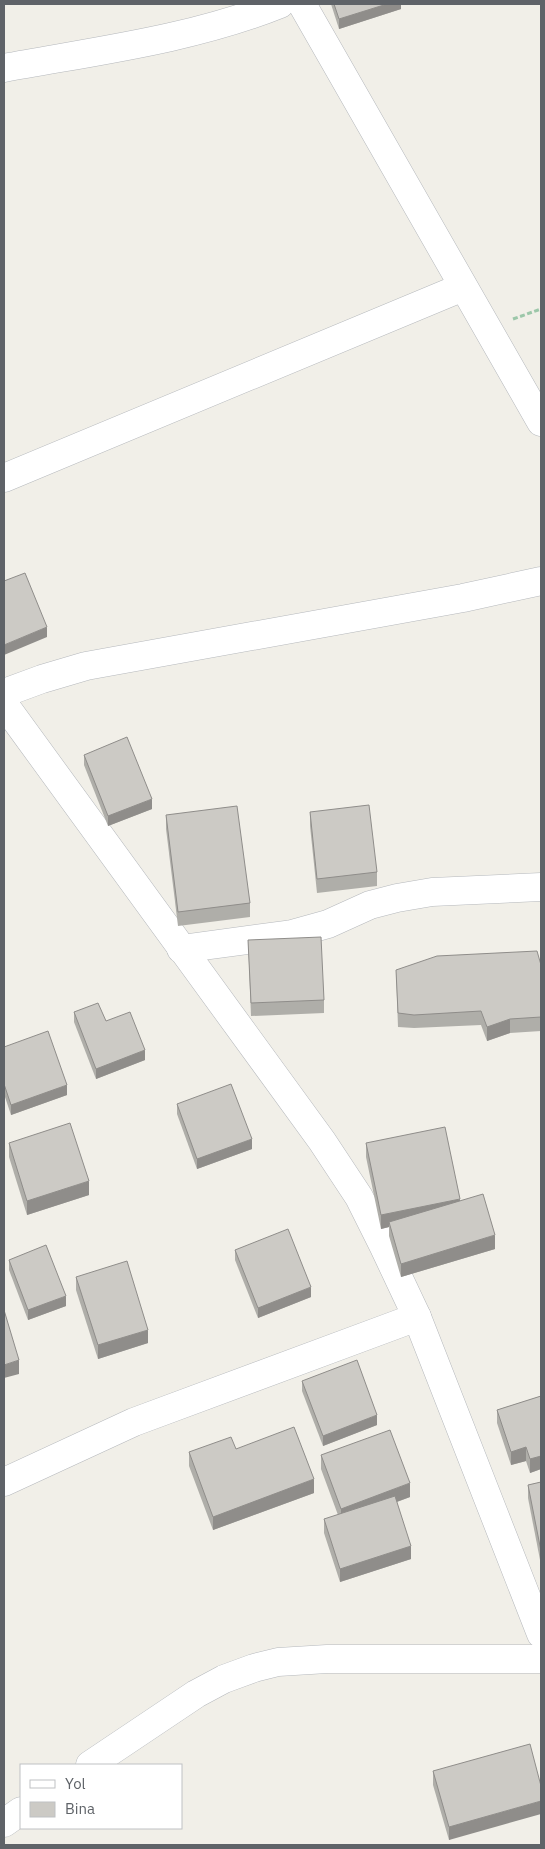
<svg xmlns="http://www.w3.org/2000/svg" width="545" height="1849" viewBox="0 0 545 1849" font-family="'IBM Plex Sans',sans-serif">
	<rect width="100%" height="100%" fill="#f1efe8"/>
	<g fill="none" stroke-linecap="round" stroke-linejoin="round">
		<g stroke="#b5b8bc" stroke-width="29">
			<g id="minor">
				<path d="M302,4L541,422"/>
				<path d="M4,68C96,51 193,39 280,4"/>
				<path d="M4,478L463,287"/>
				<path d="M4,693L42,679L86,666L463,598L541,581"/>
				<path d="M4,704L322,1141L359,1197L384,1247L417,1317L541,1634"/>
				<path d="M181,949L292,934L328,924L370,905L397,898L432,892L541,887"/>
				<path d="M4,1482L134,1422L417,1317"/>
				<path d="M90,1765L196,1694L224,1679L254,1668L278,1662L327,1659H541"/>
				<path d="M4,1823L21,1811"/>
			</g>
		</g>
		<path stroke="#9cc7a9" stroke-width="3" stroke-dasharray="5 2.5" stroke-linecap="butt" d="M513,319L541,309"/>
		<use href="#minor" stroke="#fff" stroke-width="28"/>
	</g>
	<g fill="#afaea9">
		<path d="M331,4H401V9L339,29Z"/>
		<path d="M84,755L152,809L108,826L84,765Z"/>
		<path d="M310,812L377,872V886L317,893L310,826Z"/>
		<path d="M166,815L250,903V917L178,926L166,829Z"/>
		<path d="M248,940L324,1000V1013L251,1016Z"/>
		<path d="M541,965V1031L510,1033L487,1041L481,1025L414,1028L398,1027L396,970Z"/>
		<path d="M74,1012L106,1021L145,1060L96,1079L74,1022Z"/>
		<path d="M4,1047L67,1095L11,1115L4,1094Z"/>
		<path d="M177,1104L252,1149L197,1169L177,1114Z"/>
		<path d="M9,1143L89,1195L27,1215L9,1157Z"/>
		<path d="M366,1143L460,1201L495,1249L401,1277L389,1236V1227L381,1229L366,1157Z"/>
		<path d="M235,1250L311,1297L258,1318L235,1260Z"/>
		<path d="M9,1260L66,1306L28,1320L9,1270Z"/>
		<path d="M76,1277L148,1343L98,1359L76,1290Z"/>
		<path d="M302,1381L377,1425L323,1446L302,1391Z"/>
		<path d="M541,1396V1469L530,1473L526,1461L511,1465L497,1423V1410Z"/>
		<path d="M236,1449L314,1493L213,1530L189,1466V1452Z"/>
		<path d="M321,1455L410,1497L397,1502L411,1559L340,1582L324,1533V1519L338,1515L321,1469Z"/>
		<path d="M541,1482V1565L528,1498V1485Z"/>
		<path d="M433,1771L541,1786L449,1840L433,1785Z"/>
	</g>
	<g fill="#8f8d8a">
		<path d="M387,4H401V9L339,29V19Z"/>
		<path d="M47,627V637L4,655V645Z"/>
		<path d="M152,799V809L108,826V816Z"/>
		<path d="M510,1019V1033L487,1041V1027Z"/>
		<path d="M145,1050V1060L96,1079V1069Z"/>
		<path d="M67,1085V1095L11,1115V1105Z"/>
		<path d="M252,1139V1149L197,1169V1159Z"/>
		<path d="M89,1181V1195L27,1215V1201Z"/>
		<path d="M460,1199V1212L389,1222V1227L381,1229V1215Z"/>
		<path d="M495,1235V1249L401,1277V1264Z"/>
		<path d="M311,1287V1297L258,1318V1308Z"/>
		<path d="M66,1296V1306L28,1320V1310Z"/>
		<path d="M148,1330V1343L98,1359V1345Z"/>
		<path d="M19,1360V1374L4,1378V1365Z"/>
		<path d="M377,1415V1425L323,1446V1436Z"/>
		<path d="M526,1447V1461L511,1465V1452Z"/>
		<path d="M541,1456V1469L530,1473V1459Z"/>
		<path d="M314,1479V1493L213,1530V1517Z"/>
		<path d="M410,1483V1497L341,1522V1509Z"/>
		<path d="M411,1546V1559L340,1582V1569Z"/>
		<path d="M541,1801V1814L449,1840V1827Z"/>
	</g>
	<g fill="#cccac5" stroke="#8f8d8a">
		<path d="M334,4H387L339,19Z"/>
		<path d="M25,573L47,627L4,645V581Z"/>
		<path d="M127,737L152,799L108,816L84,755Z"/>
		<path d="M369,805L377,872L317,879L310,812Z"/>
		<path d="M237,806L250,903L178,912L166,815Z"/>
		<path d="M321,937L324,1000L251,1003L248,940Z"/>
		<path d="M537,951L541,965V1017L510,1019L487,1027L481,1011L414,1015L398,1013L396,970L437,956Z"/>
		<path d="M98,1003L106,1021L130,1012L145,1050L96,1069L74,1012Z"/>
		<path d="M48,1031L67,1085L11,1105L4,1084V1047Z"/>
		<path d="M231,1084L252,1139L197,1159L177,1104Z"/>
		<path d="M70,1123L89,1181L27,1201L9,1143Z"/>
		<path d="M445,1127L460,1199L381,1215L366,1143Z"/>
		<path d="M483,1194L495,1235L401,1264L389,1222Z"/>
		<path d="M288,1229L311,1287L258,1308L235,1250Z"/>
		<path d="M46,1245L66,1296L28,1310L9,1260Z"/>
		<path d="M127,1261L148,1330L98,1345L76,1277Z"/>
		<path d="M4,1310L19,1360L4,1365Z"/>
		<path d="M357,1360L377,1415L323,1436L302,1381Z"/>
		<path d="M541,1396V1456L530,1459L526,1447L511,1452L497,1410Z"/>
		<path d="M294,1427L314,1479L213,1517L189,1452L231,1437L236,1449Z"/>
		<path d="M390,1430L410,1483L341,1509L321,1455Z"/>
		<path d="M541,1482V1551L528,1485Z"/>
		<path d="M395,1496L411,1546L340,1569L324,1519Z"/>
		<path d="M530,1744L541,1786V1801L449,1827L433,1771Z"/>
	</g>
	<rect width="545" height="1849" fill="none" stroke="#5f6368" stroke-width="10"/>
	<rect x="20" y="1764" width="162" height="65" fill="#ffffff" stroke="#bfc1c3"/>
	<rect x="30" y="1780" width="25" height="8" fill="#ffffff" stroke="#bfc1c3"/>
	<text x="65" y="1789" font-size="15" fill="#5f6368">Yol</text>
	<rect x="30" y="1802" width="25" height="15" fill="#cccac5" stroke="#bfc1c3"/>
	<text x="65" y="1814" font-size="15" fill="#5f6368">Bina</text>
</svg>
